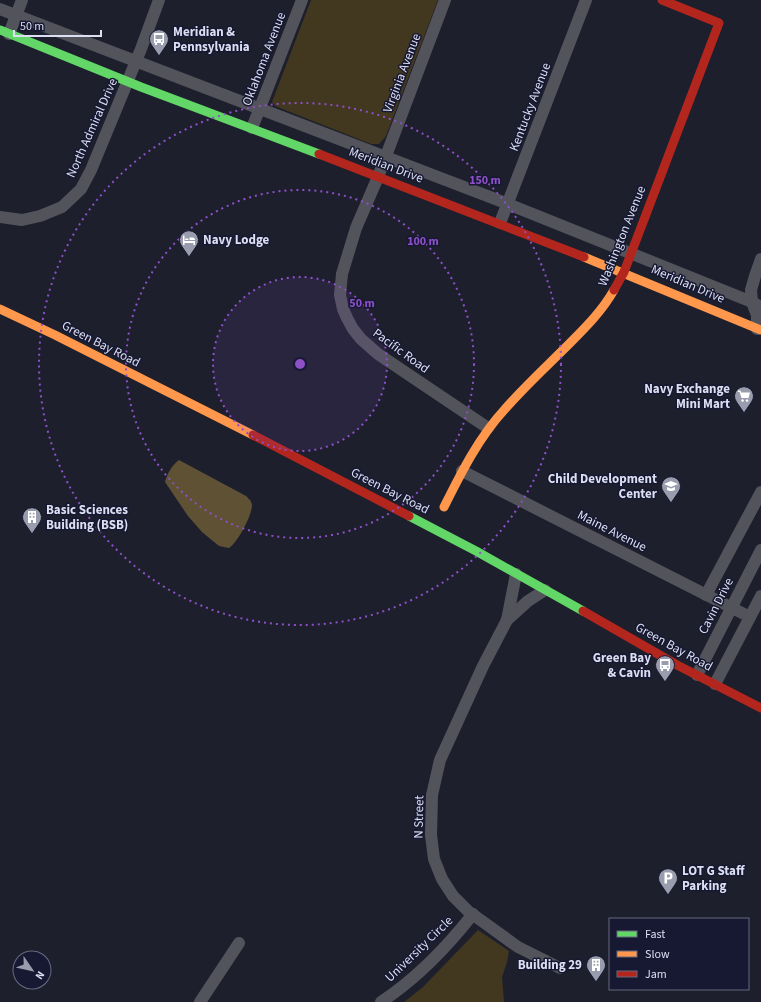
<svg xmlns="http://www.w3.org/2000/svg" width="761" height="1002" viewBox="0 0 761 1002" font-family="'Source Sans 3',sans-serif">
	<rect width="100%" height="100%" fill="#1d1f2d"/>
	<g fill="#42371f">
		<path d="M311,0H438L386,136L379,144H371L275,106L272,102Z"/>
		<path d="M478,930L509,951L507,962L502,977L504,1002H404L423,987Z"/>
	</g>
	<path fill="#5f5234" d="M179,460L246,496C249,499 252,501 252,506C251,517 238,542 229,548L219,546L202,532L188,516L165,482C167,474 172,465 179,460Z"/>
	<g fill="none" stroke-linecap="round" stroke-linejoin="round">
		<g stroke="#53545b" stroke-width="12">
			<path d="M445,0L378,177L356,228L342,274L340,295L343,309L347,318L353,329L361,339L378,354L488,428"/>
			<path d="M0,9L508,204L752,302L761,307"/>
			<path d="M9,34L22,0"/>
			<path d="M252,128L302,0"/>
			<path d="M0,217L22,220L40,216L62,207L81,189L91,170L141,49L159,0"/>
			<path d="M500,223L586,0"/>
			<path d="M757,329V315L752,302L751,290L755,276L761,259"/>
			<path d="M462,471L750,617"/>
			<path d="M516,574L507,620L483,666L440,760L432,795L431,835L434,859L442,879L453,896L468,911L518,947L560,968"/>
			<path d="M706,595L761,492"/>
			<path d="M507,620L528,601L545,590"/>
			<path d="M697,675L761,550"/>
			<path d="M715,684L761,596"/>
			<path d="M200,1002L239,943"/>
			<path d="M381,1002C416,979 447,947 473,914"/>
		</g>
		<g stroke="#63d668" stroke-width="9">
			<path d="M0,30L141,87L319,154"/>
			<path d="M409,516L476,551L583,611"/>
		</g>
		<g stroke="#ff974d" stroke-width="9">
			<path d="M584,257L761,330"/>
			<path d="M0,309L55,335L253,435"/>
			<path d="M444,507C461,473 479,437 505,409C525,386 548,365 569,344C586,327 602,311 614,290"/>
		</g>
		<g stroke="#b3261e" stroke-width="9">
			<path d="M319,154L584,257"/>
			<path d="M614,290L624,272L719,23L662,0"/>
			<path d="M253,435L409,516"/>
			<path d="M583,611L677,665L761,708"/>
		</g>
	</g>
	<circle cx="300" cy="364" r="87" fill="#8e50c9" fill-opacity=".12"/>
	<g fill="none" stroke="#8e50c9" stroke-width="2" stroke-dasharray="2 4">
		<circle cx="300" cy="364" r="87"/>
		<circle cx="300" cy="364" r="174"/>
		<circle cx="300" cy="364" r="261"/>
	</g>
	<defs>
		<g id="bus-pin" transform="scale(1)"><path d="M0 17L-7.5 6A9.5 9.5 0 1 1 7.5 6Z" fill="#999cac" stroke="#171933"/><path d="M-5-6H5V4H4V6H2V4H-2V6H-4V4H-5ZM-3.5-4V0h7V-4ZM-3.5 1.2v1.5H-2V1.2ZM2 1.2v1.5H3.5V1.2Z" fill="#fff"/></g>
		<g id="hotel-pin" transform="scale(1)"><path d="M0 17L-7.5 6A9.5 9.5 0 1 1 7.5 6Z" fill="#999cac" stroke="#171933"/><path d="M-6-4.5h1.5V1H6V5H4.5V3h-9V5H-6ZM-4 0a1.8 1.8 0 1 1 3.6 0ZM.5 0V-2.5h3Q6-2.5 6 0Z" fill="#fff"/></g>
		<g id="supermarket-pin" transform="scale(1)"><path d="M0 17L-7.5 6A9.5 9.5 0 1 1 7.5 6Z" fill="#999cac" stroke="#171933"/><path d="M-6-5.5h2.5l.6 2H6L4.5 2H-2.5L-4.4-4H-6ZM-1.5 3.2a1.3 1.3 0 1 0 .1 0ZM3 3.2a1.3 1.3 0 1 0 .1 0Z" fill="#fff"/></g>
		<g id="school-pin" transform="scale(1)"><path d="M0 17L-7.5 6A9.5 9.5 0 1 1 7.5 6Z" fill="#999cac" stroke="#171933"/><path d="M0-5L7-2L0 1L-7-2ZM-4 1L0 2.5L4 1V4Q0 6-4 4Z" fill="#fff"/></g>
		<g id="building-pin" transform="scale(1)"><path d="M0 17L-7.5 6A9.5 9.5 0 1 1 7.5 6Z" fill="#999cac" stroke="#171933"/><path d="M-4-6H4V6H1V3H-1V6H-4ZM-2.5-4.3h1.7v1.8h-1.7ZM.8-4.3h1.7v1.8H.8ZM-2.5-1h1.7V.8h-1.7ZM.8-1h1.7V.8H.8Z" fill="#fff"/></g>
		<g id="parking-pin" transform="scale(1)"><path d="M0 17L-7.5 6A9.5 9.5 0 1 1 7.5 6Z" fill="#999cac" stroke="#171933"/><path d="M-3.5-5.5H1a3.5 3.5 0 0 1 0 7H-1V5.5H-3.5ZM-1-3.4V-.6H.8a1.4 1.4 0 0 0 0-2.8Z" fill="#fff"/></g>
	</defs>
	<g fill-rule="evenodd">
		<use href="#bus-pin" x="159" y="39"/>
		<use href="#hotel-pin" x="189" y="240"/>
		<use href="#supermarket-pin" x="744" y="396"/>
		<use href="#school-pin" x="671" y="486"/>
		<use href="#building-pin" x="32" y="517"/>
		<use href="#bus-pin" x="665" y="665"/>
		<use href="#parking-pin" x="668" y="878"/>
		<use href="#building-pin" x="596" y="965"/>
	</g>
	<g text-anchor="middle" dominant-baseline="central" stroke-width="3" stroke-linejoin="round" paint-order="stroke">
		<g font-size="13" font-weight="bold" fill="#dcdff1" stroke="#171933" text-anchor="start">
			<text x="173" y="32">Meridian &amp;<tspan x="173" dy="15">Pennsylvania</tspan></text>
			<text x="203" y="240">Navy Lodge</text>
			<text x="730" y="389" text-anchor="end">Navy Exchange<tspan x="730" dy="15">Mini Mart</tspan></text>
			<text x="657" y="479" text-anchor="end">Child Development<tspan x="657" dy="15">Center</tspan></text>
			<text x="46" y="510">Basic Sciences<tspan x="46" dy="15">Building (BSB)</tspan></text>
			<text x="651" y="658" text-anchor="end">Green Bay<tspan x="651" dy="15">&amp; Cavin</tspan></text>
			<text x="682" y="871">LOT G Staff<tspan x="682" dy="15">Parking</tspan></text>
			<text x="582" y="965" text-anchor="end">Building 29</text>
		</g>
		<g font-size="13" fill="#dcdff1" stroke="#171933">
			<text transform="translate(264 59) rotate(-69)">Oklahoma Avenue</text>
			<text transform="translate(402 73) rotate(-69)">Virginia Avenue</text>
			<text transform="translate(530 107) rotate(-69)">Kentucky Avenue</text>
			<text transform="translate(92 128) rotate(-66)">North Admiral Drive</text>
			<text transform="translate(386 165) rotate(21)">Meridian Drive</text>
			<text transform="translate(622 236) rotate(-68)">Washington Avenue</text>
			<text transform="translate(688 284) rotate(23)">Meridian Drive</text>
			<text transform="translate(101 344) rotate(27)">Green Bay Road</text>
			<text transform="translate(401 351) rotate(36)">Pacific Road</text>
			<text transform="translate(390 491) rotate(27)">Green Bay Road</text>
			<text transform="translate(612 531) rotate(27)">Maine Avenue</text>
			<text transform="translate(716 606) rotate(-63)">Cavin Drive</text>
			<text transform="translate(674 647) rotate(29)">Green Bay Road</text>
			<text transform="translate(419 817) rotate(-89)">N Street</text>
			<text transform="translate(419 949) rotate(-44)">University Circle</text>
		</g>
	</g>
	<circle cx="300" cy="364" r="6" fill="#8e50c9" stroke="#171933" stroke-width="2"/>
	<g font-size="12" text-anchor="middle" font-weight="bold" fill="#8e50c9" stroke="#171933" stroke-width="3" stroke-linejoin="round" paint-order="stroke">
		<text x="485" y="184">150 m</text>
		<text x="423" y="245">100 m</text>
		<text x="362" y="307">50 m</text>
	</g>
	<rect x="609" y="918" width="140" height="72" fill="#171933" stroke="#66687f"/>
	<rect x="617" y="931" width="20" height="6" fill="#63d668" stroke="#66687f"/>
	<text x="645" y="938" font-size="12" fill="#dcdff1">Fast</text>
	<rect x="617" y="951" width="20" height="6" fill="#ff974d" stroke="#66687f"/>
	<text x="645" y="958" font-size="12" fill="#dcdff1">Slow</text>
	<rect x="617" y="971" width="20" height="6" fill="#b3261e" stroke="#66687f"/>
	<text x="645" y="978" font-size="12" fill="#dcdff1">Jam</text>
	<g transform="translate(32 970) rotate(124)"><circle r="19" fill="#171933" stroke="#66687f"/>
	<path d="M0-3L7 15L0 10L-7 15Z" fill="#999cac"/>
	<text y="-6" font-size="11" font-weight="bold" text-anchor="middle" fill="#dcdff1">N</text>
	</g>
	<path d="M14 30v6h87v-6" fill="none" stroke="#dcdff1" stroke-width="2"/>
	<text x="20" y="30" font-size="12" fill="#dcdff1" stroke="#171933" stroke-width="3" paint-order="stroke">50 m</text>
</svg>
